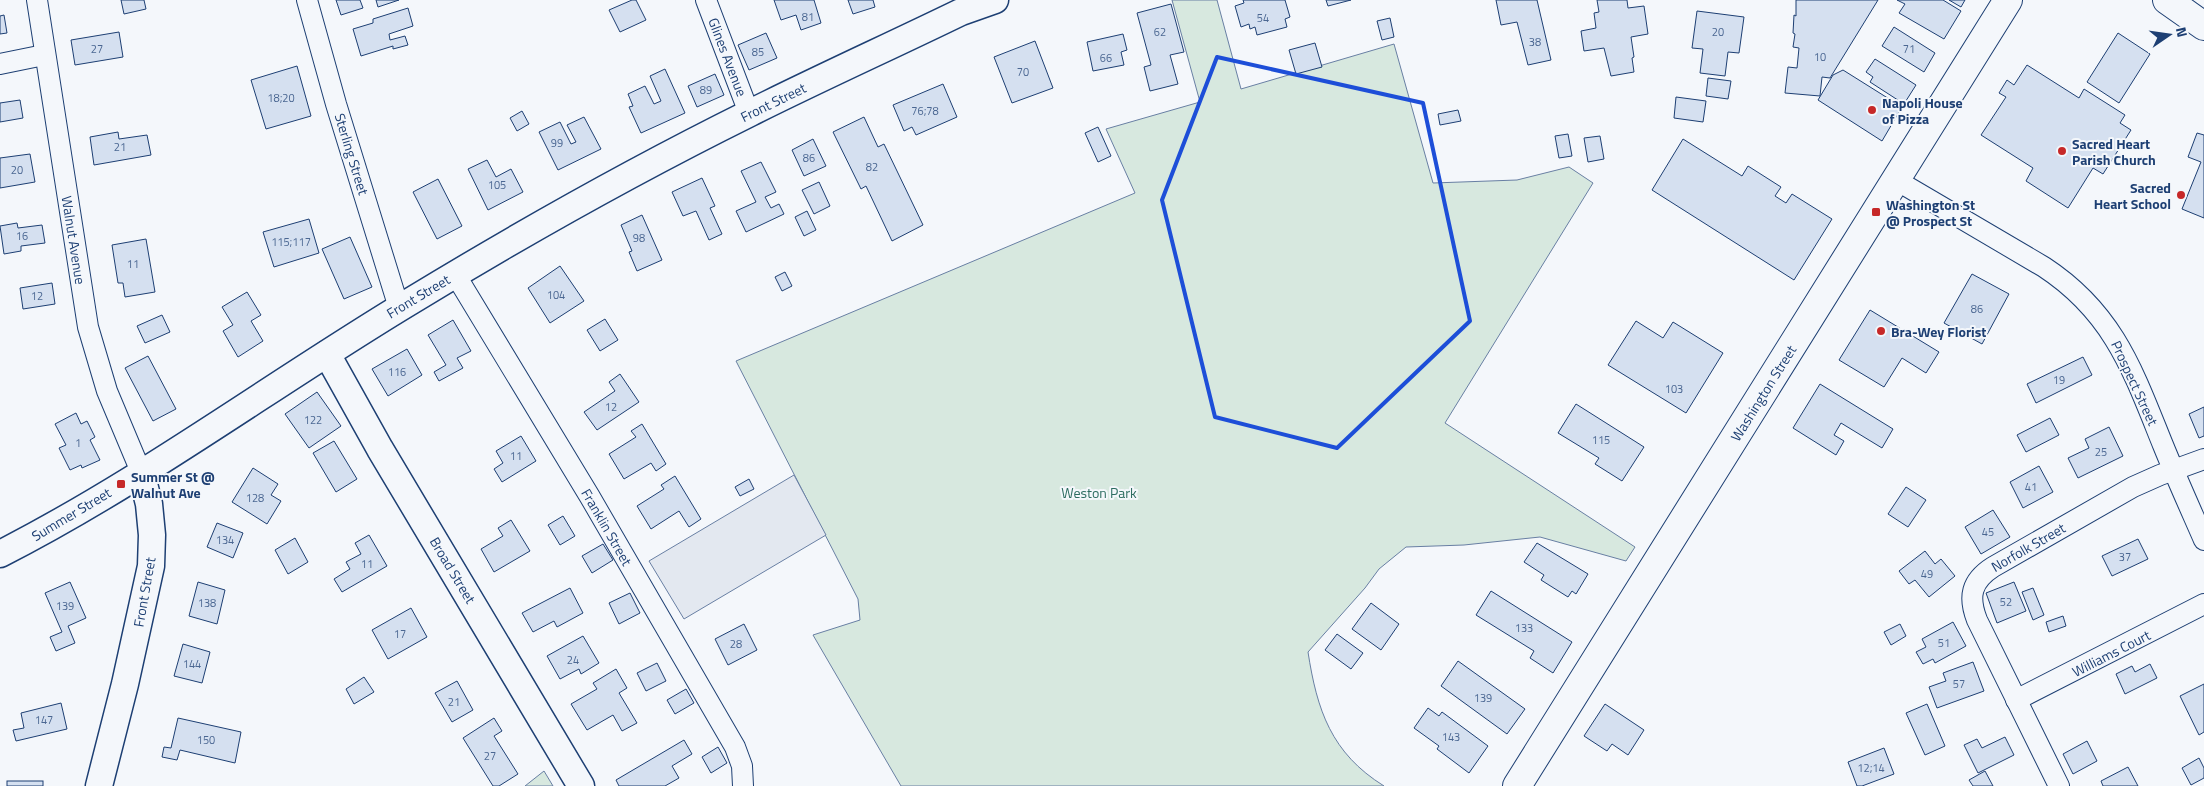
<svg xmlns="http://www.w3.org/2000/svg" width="2204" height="786" viewBox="0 0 2204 786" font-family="'Titillium Web',sans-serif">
	<rect width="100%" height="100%" fill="#f4f7fb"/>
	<g fill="#d7e8df" stroke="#687fa3">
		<path d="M1172,0H1217L1241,89L1394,44L1433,183L1517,180L1569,167L1593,183L1445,423L1635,547L1626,561L1540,537L1464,545L1406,547L1379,569L1365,588L1308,652C1317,710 1331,753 1384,786H901L813,635L860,620L858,599L736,361L1135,193L1106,129L1200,102Z"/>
		<path d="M544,771L553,786H525Z"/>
	</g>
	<path fill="#e3e8f0" stroke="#687fa3" d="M794,475L826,535L684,619L649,561Z"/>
	<g fill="#d5e0f0" stroke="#1d3f73">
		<path d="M121,0H144L146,9L124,14Z"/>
		<path d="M336,0H360L363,8L341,15Z"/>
		<path d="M376,0H399L378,7Z"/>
		<path d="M632,0H636L646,20L620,32L609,10Z"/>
		<path d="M774,0H814L821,23L801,30L796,15L781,20Z"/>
		<path d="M848,0H873L875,7L853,14Z"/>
		<path d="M1243,0H1285L1290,17L1285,19L1287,27L1257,35L1255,27L1250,29L1249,24L1241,27L1235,6L1244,3Z"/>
		<path d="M1326,0H1351L1328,6Z"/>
		<path d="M1496,0H1537L1551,60L1528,65L1517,22L1501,25Z"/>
		<path d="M1597,0H1627L1628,8L1644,6L1648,34L1631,37L1634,57L1632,58L1634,72L1611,76L1604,48L1584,51L1581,31L1596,28L1594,13L1599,12Z"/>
		<path d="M1796,0H1878L1830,78L1822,77L1820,96L1785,93L1788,67L1797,68L1799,48L1793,47L1795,34L1793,33L1794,15L1796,16Z"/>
		<path d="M1897,0H1943L1961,11L1944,39L1899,13L1905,4Z"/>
		<path d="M1949,0H1965L1961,7Z"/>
		<path d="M1171,4L1184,52L1170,55L1178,84L1150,91L1144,67L1151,65L1137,13Z"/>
		<path d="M408,8L413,26L389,34L390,40L405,36L408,45L393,49V46L361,56L353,29L373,23V19Z"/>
		<path d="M1697,11L1744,17L1739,53L1728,52L1725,76L1700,73L1703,49L1692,48Z"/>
		<path d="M4,15L7,33L0,34V16Z"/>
		<path d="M1390,18L1394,37L1382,40L1377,21Z"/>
		<path d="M1894,27L1935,53L1924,72L1882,46Z"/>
		<path d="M119,32L123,57L75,65L71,40Z"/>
		<path d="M766,33L777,58L749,70L738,45Z"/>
		<path d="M2118,33L2150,54L2119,103L2087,82Z"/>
		<path d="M1123,34L1127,50L1121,52L1124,65L1093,71L1087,42Z"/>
		<path d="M1035,41L1053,88L1012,103L994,57Z"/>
		<path d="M1315,43L1322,67L1296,74L1289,50Z"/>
		<path d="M1875,59L1916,85L1904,104L1870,82L1873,77L1866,72Z"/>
		<path d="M2027,65L2079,98L2084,89L2125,115L2120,123L2131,130L2103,174L2093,168L2068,208L2026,181L2033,168L1981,135L2006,97L1999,93L2007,80L2014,85Z"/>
		<path d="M297,66L311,116L266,129L251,80Z"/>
		<path d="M665,69L685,113L641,133L629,107L633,106L628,94L645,86L654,104L661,101L650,76Z"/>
		<path d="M1843,70L1902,107L1882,141L1818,100L1833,75Z"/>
		<path d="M715,74L724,95L697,107L688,86Z"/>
		<path d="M1708,78L1731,81L1728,99L1706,96Z"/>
		<path d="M943,84L957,117L916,135L912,127L904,131L893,105Z"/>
		<path d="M1676,97L1706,101L1703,122L1674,118Z"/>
		<path d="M20,100L23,118L0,122V103Z"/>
		<path d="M1458,110L1461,121L1440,125L1438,114Z"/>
		<path d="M522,111L529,124L517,131L510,118Z"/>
		<path d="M584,117L601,149L558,170L539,132L560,122L571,144L576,142L567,125Z"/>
		<path d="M864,117L878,147L884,144L923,225L892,241L866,186L861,189L833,132Z"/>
		<path d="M1098,127L1111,156L1098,162L1085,133Z"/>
		<path d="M118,132L119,139L147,135L151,155L94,165L90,137Z"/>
		<path d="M2197,133L2204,135V218L2182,209L2201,162L2188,157Z"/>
		<path d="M1568,134L1572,156L1559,158L1555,136Z"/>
		<path d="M1600,136L1604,159L1588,162L1584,138Z"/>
		<path d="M813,139L826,166L804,176L792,150Z"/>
		<path d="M1683,139L1742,176L1748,166L1781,187L1775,196L1786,203L1792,194L1832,219L1794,280L1652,190Z"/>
		<path d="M30,154L35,182L0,188V158Z"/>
		<path d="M487,160L496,177L511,169L523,192L488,210L468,169Z"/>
		<path d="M761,162L776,192L765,197L771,208L779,204L784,214L746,232L736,211L756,202L741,171Z"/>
		<path d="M702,178L715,206L710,208L722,234L709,240L696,211L683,216L672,192Z"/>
		<path d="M438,179L462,226L437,239L413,192Z"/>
		<path d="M819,182L830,206L814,214L802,190Z"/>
		<path d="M807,211L816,230L804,236L795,217Z"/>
		<path d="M642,215L662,260L637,271L629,252L632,251L621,225Z"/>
		<path d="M309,219L319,253L274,267L263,232Z"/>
		<path d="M17,223L18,228L42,225L45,243L21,246V251L4,254L0,226Z"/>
		<path d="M350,237L372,287L344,299L322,249Z"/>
		<path d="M146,239L155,292L125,297L123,283H118L112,245Z"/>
		<path d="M560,266L584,301L550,323L528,288Z"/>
		<path d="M785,272L792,286L782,291L775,277Z"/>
		<path d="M1972,274L2009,294L1982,344L1944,323Z"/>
		<path d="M52,283L55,304L23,309L20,288Z"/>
		<path d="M247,292L261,315L251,321L263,341L238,357L223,331L233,325L222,307Z"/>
		<path d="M1870,310L1939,352L1926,373L1902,358L1884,387L1839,360Z"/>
		<path d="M162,315L170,332L145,343L137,326Z"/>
		<path d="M605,319L618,340L600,351L587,330Z"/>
		<path d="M453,320L471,351L457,358L463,368L439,381L434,372L446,365L428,335Z"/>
		<path d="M1636,321L1663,338L1673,322L1723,353L1686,413L1608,365Z"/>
		<path d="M407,349L422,375L388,396L372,369Z"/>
		<path d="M148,356L176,409L153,421L125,368Z"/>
		<path d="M2083,357L2092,375L2036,403L2027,384Z"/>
		<path d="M620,374L639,402L597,430L584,412L615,391L609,382Z"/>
		<path d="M1820,384L1893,429L1882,448L1841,423L1834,435L1844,441L1836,455L1793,428Z"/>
		<path d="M317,392L341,426L309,448L285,414Z"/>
		<path d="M1576,404L1644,447L1622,481L1595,464L1599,458L1558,433Z"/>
		<path d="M2204,407V436L2199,438L2189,414Z"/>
		<path d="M76,413L81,424L87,421L95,437L90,440L100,460L82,468L81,465L70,470L59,448L66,445L55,424Z"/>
		<path d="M2050,418L2059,435L2026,452L2017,435Z"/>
		<path d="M642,424L666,464L656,471L651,463L624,479L609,454L636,437L631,431Z"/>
		<path d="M2109,427L2123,456L2078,478L2068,458L2089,448L2085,439Z"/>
		<path d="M521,436L536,461L502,482L494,469L503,463L496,451Z"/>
		<path d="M334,441L357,479L336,492L313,453Z"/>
		<path d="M2039,466L2053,492L2023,508L2010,482Z"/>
		<path d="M253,468L278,484L271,495L281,501L267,524L232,502Z"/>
		<path d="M675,476L701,519L689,527L679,511L651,529L637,506L664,489L661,485Z"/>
		<path d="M749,479L754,489L740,496L735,487Z"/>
		<path d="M1906,487L1926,500L1908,527L1888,514Z"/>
		<path d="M1993,510L2010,537L1981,554L1965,527Z"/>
		<path d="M563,516L575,536L560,545L548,525Z"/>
		<path d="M511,520L530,551L494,572L481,549L503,536L498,528Z"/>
		<path d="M217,523L243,533L233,558L207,547Z"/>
		<path d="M369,535L387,566L342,592L334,579L350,569L346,562L361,554L355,543Z"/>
		<path d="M295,538L308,562L288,574L275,550Z"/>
		<path d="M2138,539L2148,559L2112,576L2102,556Z"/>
		<path d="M1537,543L1588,574L1576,594L1572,591L1568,597L1541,580L1544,575L1524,562Z"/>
		<path d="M603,544L613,560L592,573L582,556Z"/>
		<path d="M1925,551L1935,564L1941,559L1955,576L1929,597L1915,580L1909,584L1899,571Z"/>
		<path d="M70,582L86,618L68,626L75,643L56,651L50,637L62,632L45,593Z"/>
		<path d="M198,582L225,590L217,624L189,616Z"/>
		<path d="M2014,582L2026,611L1997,623L1986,593Z"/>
		<path d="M570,588L583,613L557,627L554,621L533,632L522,613Z"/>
		<path d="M2033,588L2044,615L2033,620L2022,592Z"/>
		<path d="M1491,591L1572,642L1553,673L1530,658L1534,651L1476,615Z"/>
		<path d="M630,593L640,613L619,624L609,603Z"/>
		<path d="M1371,603L1399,624L1381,650L1352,629Z"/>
		<path d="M411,608L427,637L388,659L372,630Z"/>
		<path d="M2063,616L2066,626L2049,632L2046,622Z"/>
		<path d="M1953,622L1966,646L1935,663L1933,659L1923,664L1916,652L1926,647L1922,639Z"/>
		<path d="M744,624L757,650L728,665L715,639Z"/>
		<path d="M1900,624L1906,636L1891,645L1884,632Z"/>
		<path d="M1337,634L1363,653L1351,669L1325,650Z"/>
		<path d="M583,636L599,663L581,674L579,669L560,679L547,656Z"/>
		<path d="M183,644L210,652L202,683L174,676Z"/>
		<path d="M1458,661L1525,709L1507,734L1441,686Z"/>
		<path d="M1973,662L1984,691L1937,708L1929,687L1946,681L1943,673Z"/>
		<path d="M657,663L666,681L646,691L637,673Z"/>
		<path d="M2150,664L2157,678L2125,694L2116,674L2132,666L2135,672Z"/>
		<path d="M616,669L627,688L619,693L637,723L622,731L613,715L587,730L571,704L597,689L593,683Z"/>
		<path d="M364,677L374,692L354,704L346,689Z"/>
		<path d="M457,681L473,710L452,722L435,693Z"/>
		<path d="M2204,684V732L2199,735L2180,696Z"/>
		<path d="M686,689L694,703L675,714L667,700Z"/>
		<path d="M61,703L67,729L16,741L13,730L24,728L21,713Z"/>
		<path d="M1605,704L1644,730L1628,755L1612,744L1607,751L1584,736Z"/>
		<path d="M1927,704L1945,746L1925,755L1906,713Z"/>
		<path d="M1428,708L1439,716L1442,712L1488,746L1469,773L1437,749L1439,746L1414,728Z"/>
		<path d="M178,718L241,732L235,763L180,750L177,760L162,757L164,747L171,748Z"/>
		<path d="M494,718L502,731L494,736L518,774L499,786H493L463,738Z"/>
		<path d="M2005,737L2014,755L1978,773L1964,745L1977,739L1982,748Z"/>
		<path d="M684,740L692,754L672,766L679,778L665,786H619L616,780Z"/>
		<path d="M2087,741L2097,761L2073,774L2063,754Z"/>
		<path d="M718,747L727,763L711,773L702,757Z"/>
		<path d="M1884,748L1894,774L1862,786H1857L1848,762Z"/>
		<path d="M2199,758L2204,768V778L2191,785L2182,768Z"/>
		<path d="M2128,767L2138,786H2103L2101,781Z"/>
		<path d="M1985,771L1993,786H1973L1969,780Z"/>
		<rect x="7" y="781" width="36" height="5"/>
	</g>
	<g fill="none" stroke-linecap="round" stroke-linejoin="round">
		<g stroke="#1d3f73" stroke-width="22">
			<g id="minor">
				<path d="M37,0L88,327L107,391L141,472"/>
				<path d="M307,0L336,104L399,308"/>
				<path d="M706,0L749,113"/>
				<path d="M0,64L44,55"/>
				<path d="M1896,180L2044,267C2114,313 2133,371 2163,445C2176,477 2190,508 2204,540"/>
				<path d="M455,274L590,497L735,747L742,766L743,786"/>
				<path d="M2016,700L2204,604"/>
				<path d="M2059,786L1977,620C1968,597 1971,581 1993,567L2133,487L2160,475L2204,459"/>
			</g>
		</g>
		<g stroke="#1d3f73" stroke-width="29">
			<g id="tertiary">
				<path d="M327,354L380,449L581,786"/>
				<path d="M0,554C143,481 273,384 411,301C521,234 635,170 750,113C820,78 891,46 961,12L995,0"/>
				<path d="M99,786L125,684L151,566L152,535L149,504L141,472"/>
			</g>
		</g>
		<g stroke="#1d3f73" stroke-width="30">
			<path id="secondary" d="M2167,0L2204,26"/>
		</g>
		<g stroke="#1d3f73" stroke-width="30">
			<path id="primary" d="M1517,786L2008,0"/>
		</g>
		<use href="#minor" stroke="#f4f7fb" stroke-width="20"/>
		<use href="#tertiary" stroke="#f4f7fb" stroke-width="26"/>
		<use href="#secondary" stroke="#f4f7fb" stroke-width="28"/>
		<use href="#primary" stroke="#f4f7fb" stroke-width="28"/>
	</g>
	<path fill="none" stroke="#1d4ed8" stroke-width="4" stroke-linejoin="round" d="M1217,57L1423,103L1470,321L1337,448L1215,417L1162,200Z"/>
	<g fill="#c62828" stroke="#f4f7fb" stroke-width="2">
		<circle cx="1872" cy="110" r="5"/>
		<circle cx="2062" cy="151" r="5"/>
		<circle cx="2181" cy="195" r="5"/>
		<rect x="1871" y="207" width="10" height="10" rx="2.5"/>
		<circle cx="1881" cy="331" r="5"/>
		<rect x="116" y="479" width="10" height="10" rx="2.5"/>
	</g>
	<g text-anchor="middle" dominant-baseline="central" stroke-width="4" stroke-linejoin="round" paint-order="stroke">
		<g font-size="11" fill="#4b6792">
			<text x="808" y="17">81</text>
			<text x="1263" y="18">54</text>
			<text x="1160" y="32">62</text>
			<text x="1718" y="32">20</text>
			<text x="1535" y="42">38</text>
			<text x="97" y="49">27</text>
			<text x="1909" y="49">71</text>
			<text x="758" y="52">85</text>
			<text x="1820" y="57">10</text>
			<text x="1106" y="58">66</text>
			<text x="1023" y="72">70</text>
			<text x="706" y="90">89</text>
			<text x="281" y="98">18;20</text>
			<text x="925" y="111">76;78</text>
			<text x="557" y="143">99</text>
			<text x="120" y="147">21</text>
			<text x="809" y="158">86</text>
			<text x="872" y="167">82</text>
			<text x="17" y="170">20</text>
			<text x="497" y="185">105</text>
			<text x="22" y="236">16</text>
			<text x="639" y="238">98</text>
			<text x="291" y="242">115;117</text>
			<text x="133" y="264">11</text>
			<text x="556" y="295">104</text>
			<text x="37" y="296">12</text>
			<text x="1977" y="309">86</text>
			<text x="397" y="372">116</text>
			<text x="2059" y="380">19</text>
			<text x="1674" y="389">103</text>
			<text x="611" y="407">12</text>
			<text x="313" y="420">122</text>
			<text x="1601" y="440">115</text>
			<text x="78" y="443">1</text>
			<text x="2101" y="452">25</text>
			<text x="516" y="456">11</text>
			<text x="2031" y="487">41</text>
			<text x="255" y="498">128</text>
			<text x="1988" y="532">45</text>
			<text x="225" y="540">134</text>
			<text x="2125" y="557">37</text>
			<text x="367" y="564">11</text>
			<text x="1927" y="574">49</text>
			<text x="2006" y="602">52</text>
			<text x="207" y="603">138</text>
			<text x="65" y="606">139</text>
			<text x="1524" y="628">133</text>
			<text x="400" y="634">17</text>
			<text x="1944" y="643">51</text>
			<text x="736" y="644">28</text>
			<text x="573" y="660">24</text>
			<text x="192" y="664">144</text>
			<text x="1959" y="684">57</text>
			<text x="1483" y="698">139</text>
			<text x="454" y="702">21</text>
			<text x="44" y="720">147</text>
			<text x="1451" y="737">143</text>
			<text x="206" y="740">150</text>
			<text x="490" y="756">27</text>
			<text x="1871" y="768">12;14</text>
		</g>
		<g font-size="14" fill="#1d3f73" stroke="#f4f7fb">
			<text transform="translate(728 57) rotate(69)">Glines Avenue</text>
			<text transform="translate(773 102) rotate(-26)">Front Street</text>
			<text transform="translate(352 154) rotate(73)">Sterling Street</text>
			<text transform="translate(74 240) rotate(81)">Walnut Avenue</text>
			<text transform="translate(418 296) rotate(-31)">Front Street</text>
			<text transform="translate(2135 383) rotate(65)">Prospect Street</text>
			<text transform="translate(1763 393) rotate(-58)">Washington Street</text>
			<text transform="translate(71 514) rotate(-31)">Summer Street</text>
			<text transform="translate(607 527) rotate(60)">Franklin Street</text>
			<text transform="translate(2028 547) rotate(-30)">Norfolk Street</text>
			<text transform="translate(453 570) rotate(59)">Broad Street</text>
			<text transform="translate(144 592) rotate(-80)">Front Street</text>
			<text transform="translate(2111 653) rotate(-27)">Williams Court</text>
		</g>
		<g font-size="14" font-weight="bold" fill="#1d3f73" stroke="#f4f7fb" text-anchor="start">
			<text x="1882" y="102">Napoli House<tspan x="1882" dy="16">of Pizza</tspan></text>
			<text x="2072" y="143">Sacred Heart<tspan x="2072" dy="16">Parish Church</tspan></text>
			<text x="2171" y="187" text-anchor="end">Sacred<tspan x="2171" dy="16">Heart School</tspan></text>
			<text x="1886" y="204">Washington St<tspan x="1886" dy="16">@ Prospect St</tspan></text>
			<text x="1891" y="331">Bra-Wey Florist</text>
			<text x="131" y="476">Summer St @<tspan x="131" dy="16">Walnut Ave</tspan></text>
		</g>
		<g font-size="14" fill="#2c6c60" stroke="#f4f7fb">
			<text x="1099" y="492">Weston Park</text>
		</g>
	</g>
	<g transform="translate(2169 35) rotate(77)" stroke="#f4f7fb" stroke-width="4" paint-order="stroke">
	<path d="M0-4L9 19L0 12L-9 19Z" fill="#1d3f73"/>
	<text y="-8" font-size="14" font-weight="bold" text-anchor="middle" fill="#1d3f73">N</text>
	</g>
</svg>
